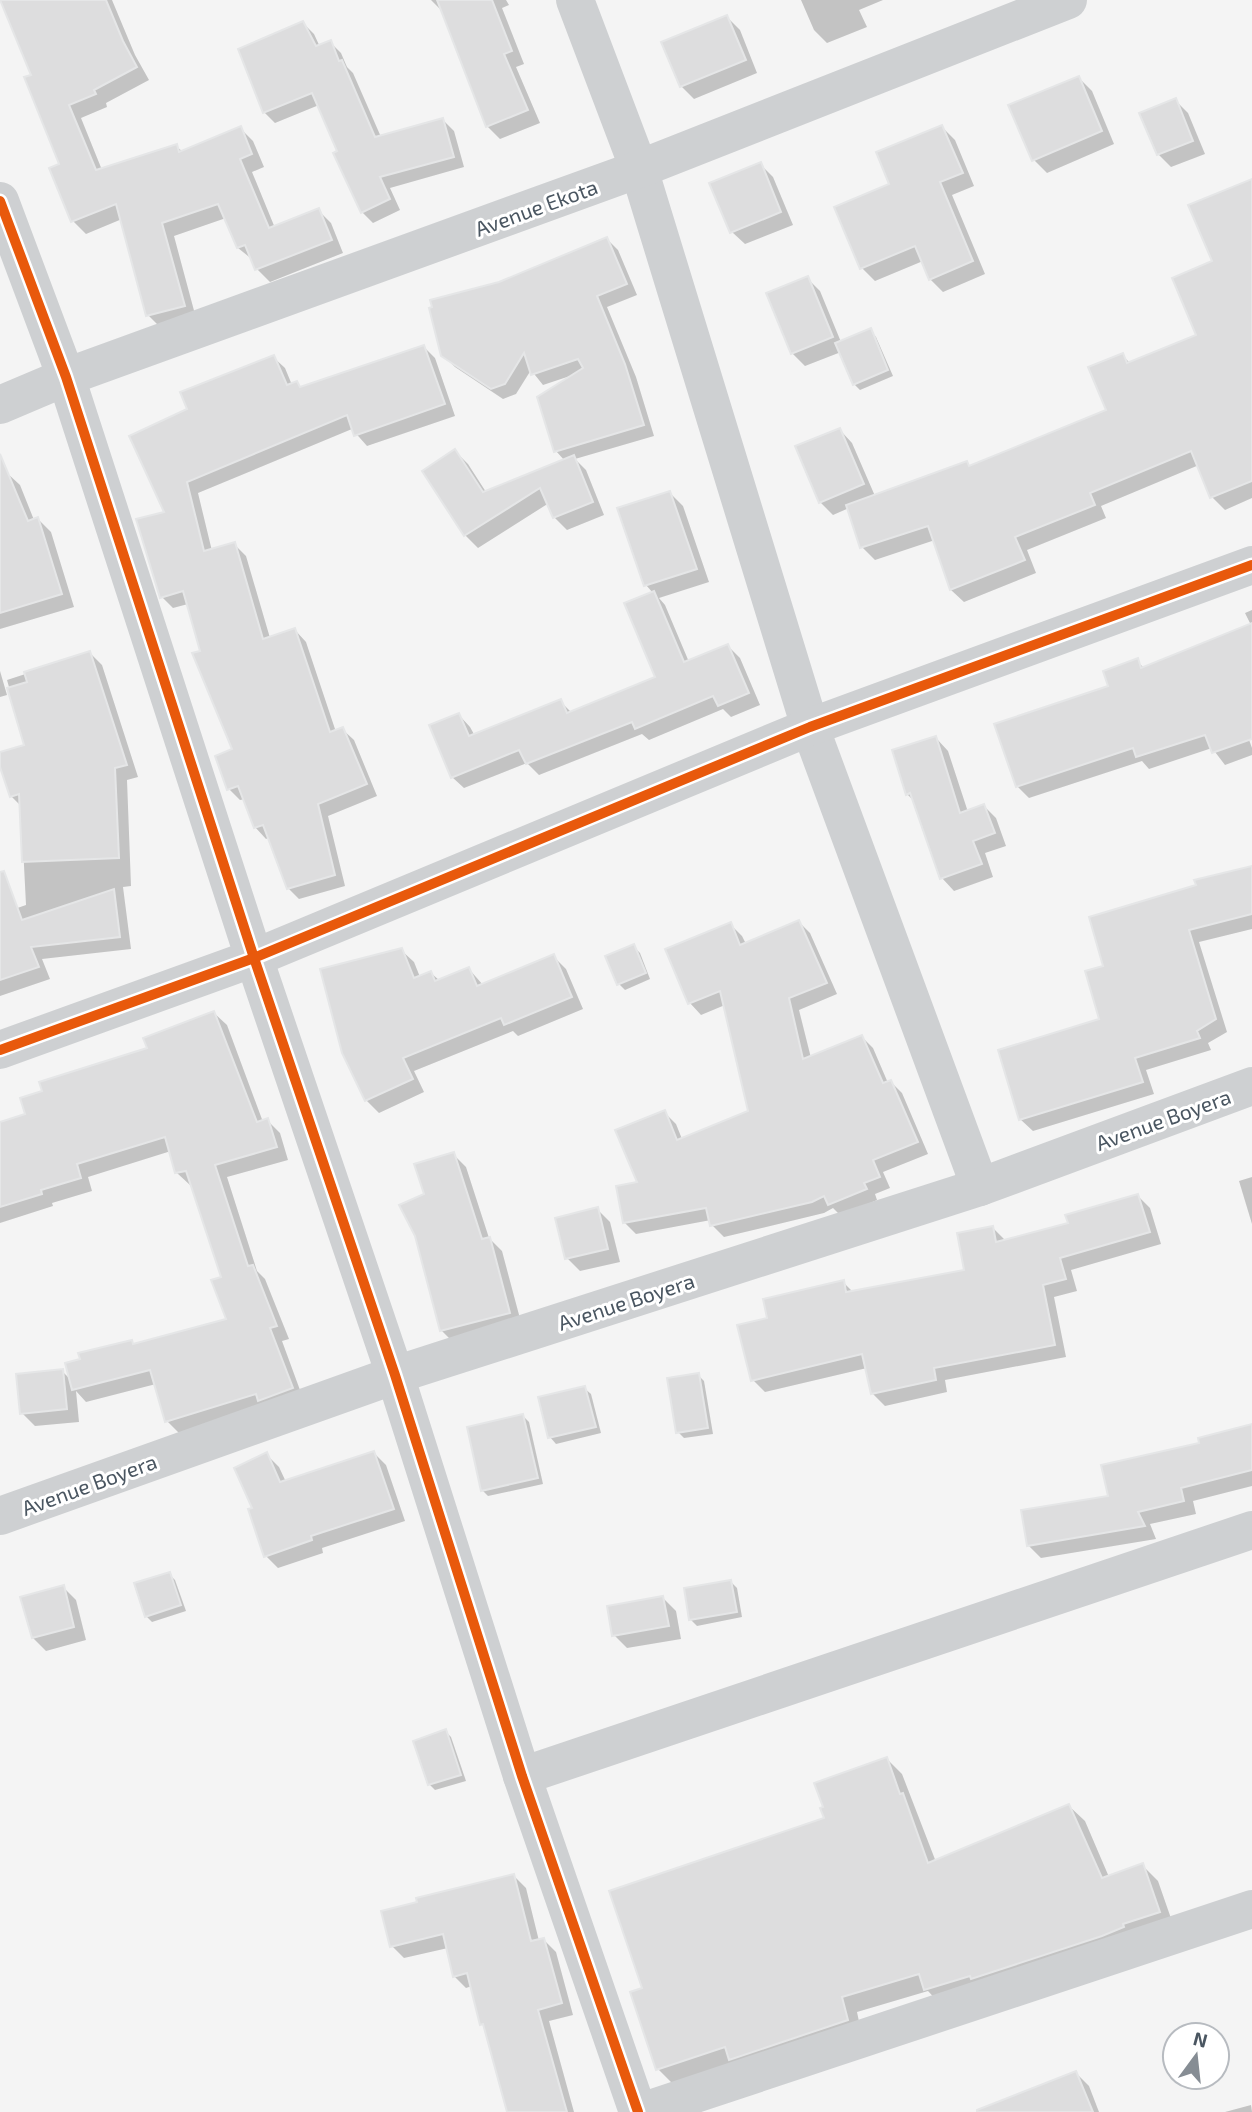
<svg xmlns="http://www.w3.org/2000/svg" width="1252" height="2112" viewBox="0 0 1252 2112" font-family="'Exo 2',sans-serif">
	<rect width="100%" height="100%" fill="#f4f4f4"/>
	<g fill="#0003">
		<path d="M1,0H112L135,55L149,80L106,103L107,107L81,118L102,170L176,146L183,152L240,128L253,141L264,167L252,172L275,228L318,210L331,223L343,253L270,282L257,269L253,260L238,248L226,218L174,236L196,318L161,328L148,315L122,219L86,234L73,221L51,169L62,165L33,76Z"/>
		<path d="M431,0H506L509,5L502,8L524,64L516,67L540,123L500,139L487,126L443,12Z"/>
		<path d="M801,0H883L859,10L867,27L827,43L814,30Z"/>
		<path d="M727,17L740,30L757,73L694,99L681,86Z"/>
		<path d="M303,23L314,34L320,47L330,42L341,53L347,67L353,73L381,137L443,120L454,131L464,167L390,188L400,210L373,223L362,212L319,105L275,123L264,112Z"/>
		<path d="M1079,78L1092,91L1114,144L1047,173L1034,160Z"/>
		<path d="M1175,100L1188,113L1205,154L1171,167L1158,154Z"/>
		<path d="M942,127L955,140L974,186L952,195L985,274L943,292L930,279L923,261L875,281L862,268L891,185Z"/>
		<path d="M760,164L773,177L793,225L745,244L732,232Z"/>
		<path d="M1252,181V498L1225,510L1212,497L1199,465L1101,506L1106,518L1027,550L1036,573L964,602L951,590L935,540L875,560L862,547L849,508L833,515L820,502L840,430L852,443L875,496L966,463L971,467L1108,410L1122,355L1131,364L1198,336L1214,262Z"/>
		<path d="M607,239L618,250L637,295L607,307L636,377L654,436L575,459L586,470L604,515L567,530L554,517L549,503L478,548L465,535L455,451L468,464L486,492L565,461L556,451L573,375L543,385L531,370L516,394L503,399L455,367L443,355L500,284Z"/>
		<path d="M807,278L820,291L841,342L870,330L876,337L893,376L860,390L854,384L841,352L805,366L792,353Z"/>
		<path d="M424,347L435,358L455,416L367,446L352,429L198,493L212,551L234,544L246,556L270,638L295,630L306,642L336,732L342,729L354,740L377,796L328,816L345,886L299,899L288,888L270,837L266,839L255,827L245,799L240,800L229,789L234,750L188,604L173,608L162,597L166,514L190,410L273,357L285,368L292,385L297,383L302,388Z"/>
		<path d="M7,473L20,485L34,520L38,519L51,532L74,607L0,629V476Z"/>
		<path d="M670,493L683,506L709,582L659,598L665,605L689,662L728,646L740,658L760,705L731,717L723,709L649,740L642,734L539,775L527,763L464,788L452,777L459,715L470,727L475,736L560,701L572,713L657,678L653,593L646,585L620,509Z"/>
		<path d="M1252,610V690L1234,698L1252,748V755L1225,765L1212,748L1149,769L1142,761L1029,798L1017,786L1137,661L1145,669L1251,625L1245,613Z"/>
		<path d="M90,653L102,665L138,777L127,780L131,886L123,887L131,949L42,959L50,979L0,996V914L26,905L21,806L11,796L0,761V754L26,746L7,680Z"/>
		<path d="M0,671L7,695L0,697Z"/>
		<path d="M936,738L948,751L968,812L984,806L996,818L1006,846L985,853L993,877L954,891L942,878L914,801L907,794Z"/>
		<path d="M1252,867V929L1199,942L1227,1032L1208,1043L1211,1050L1146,1070L1154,1094L1033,1131L1020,1119L1101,1020L1105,967L1198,886Z"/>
		<path d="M799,922L810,933L837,994L799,1010L811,1058L862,1037L873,1048L888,1083L891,1082L902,1093L928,1154L883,1172L890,1188L875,1194L877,1200L841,1216L833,1208L824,1213L724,1237L712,1225L711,1220L636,1234L624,1222L665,1113L676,1124L682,1139L750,1112L725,1005L701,1015L690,1003L731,925L742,936L746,944Z"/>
		<path d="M634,947L640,953L650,979L625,990L619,984Z"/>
		<path d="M401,950L414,962L420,977L431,973L440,981L469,969L483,985L553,956L566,969L583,1009L518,1036L513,1031L414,1071L424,1092L379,1113L366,1100Z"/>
		<path d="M214,1013L227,1025L263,1122L267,1120L280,1133L288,1160L227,1177L257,1271L265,1279L289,1339L282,1341L304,1401L180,1434L167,1421L156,1384L86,1402L76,1391L79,1422L35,1426L22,1413L62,1371L71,1380L131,1342L135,1346L228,1320L223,1278L192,1185H190L177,1173L171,1151L88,1177L92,1191L52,1203L53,1206L0,1223V1124L27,1115Z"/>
		<path d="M453,1154L466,1167L489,1238L502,1251L522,1326L454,1343L441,1330L426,1195Z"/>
		<path d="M1252,1177V1224L1239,1181Z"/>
		<path d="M1138,1196L1150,1208L1161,1244L1071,1270L1077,1291L1054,1297L1066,1357L945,1380L947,1392L885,1406L873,1394L867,1368L765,1392L753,1380L769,1319L843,1282L854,1293L966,1272L993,1228L1006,1241L1070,1225Z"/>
		<path d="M597,1209L610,1222L620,1262L580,1271L567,1258Z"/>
		<path d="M698,1375L704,1381L713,1434L684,1438L678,1432Z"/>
		<path d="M584,1388L591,1394L601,1433L556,1444L550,1437Z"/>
		<path d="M523,1416L529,1422L543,1484L488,1496L482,1490Z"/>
		<path d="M1252,1425V1486L1193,1501L1196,1514L1150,1524L1156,1539L1041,1558L1028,1545L1201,1444Z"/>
		<path d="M374,1453L386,1465L405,1521L322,1548L323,1553L278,1568L266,1556L254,1509L267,1455L279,1467L286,1482Z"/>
		<path d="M169,1574L175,1580L186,1611L152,1622L146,1616Z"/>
		<path d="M731,1582L737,1588L742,1617L697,1626L691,1620Z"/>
		<path d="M63,1587L76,1600L86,1640L46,1651L33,1638Z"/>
		<path d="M663,1598L676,1611L681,1639L627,1648L614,1635Z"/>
		<path d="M445,1731L451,1737L466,1781L435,1790L429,1784Z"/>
		<path d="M887,1759L902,1774L936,1862L1069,1806L1085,1821L1109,1877L1142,1865L1158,1881L1174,1927L941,2005L928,1991L857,2012L862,2036L673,2084L658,2069L644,1989L826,1819Z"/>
		<path d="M514,1876L526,1888L539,1941L544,1940L556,1952L573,2015L549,2021L574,2112H509L472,1986L466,1988L454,1976L448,1948L404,1958L392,1946Z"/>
		<path d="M1076,2073L1089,2086L1099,2112H992Z"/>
		<path d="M1251,2105L1252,2112H1225Z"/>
	</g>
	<g fill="#ddddde" stroke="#e5e6e7" stroke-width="2">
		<path d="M0,0H106L123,41L137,67L94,90L96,94L69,105L96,170L177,144L179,152L241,126L252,154L240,159L269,228L319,208L332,240L255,270L245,245L237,248L218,204L162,223L185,306L146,316L116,204L71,222L49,168L59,164L24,77L31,75Z"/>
		<path d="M437,0H492L512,51L504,54L528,110L486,127Z"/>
		<path d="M727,15L746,60L680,87L661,42Z"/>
		<path d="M303,21L316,46L331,40L339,61L342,60L375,137L443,118L454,157L380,177L390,199L361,213L333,153L337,151L312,93L263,113L238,49Z"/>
		<path d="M1079,76L1102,131L1032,161L1008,105Z"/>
		<path d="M1176,98L1193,141L1157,155L1139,113Z"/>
		<path d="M942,125L963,173L940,182L973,261L929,280L915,246L860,269L834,207L889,184L876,152Z"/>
		<path d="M761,162L781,212L730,233L709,183Z"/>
		<path d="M1252,179V481L1210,498L1191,451L1090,493L1095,505L1015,537L1025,560L950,590L928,526L860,548L846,505L967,461L969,466L1106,410L1088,367L1123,353L1127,363L1196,335L1172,278L1212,261L1188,205Z"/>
		<path d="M607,237L627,284L597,296L625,364L644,425L554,452L537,397L583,368L578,359L531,375L524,353L505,384L491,389L441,356L429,308L432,307L430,300L499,282Z"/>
		<path d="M808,276L833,337L791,354L766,293Z"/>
		<path d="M871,328L888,370L853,385L835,343Z"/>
		<path d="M424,345L445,404L354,436L347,415L187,482L204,551L235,542L263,639L295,628L330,732L343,727L367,784L318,804L335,875L287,889L263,825L254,828L238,786L227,790L215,756L232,749L192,653L200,651L183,591L160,598L136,519L164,512L129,436L187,409L180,392L274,355L287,385L297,381L300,387Z"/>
		<path d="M840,428L864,484L819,503L795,446Z"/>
		<path d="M455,449L483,492L574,455L593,502L553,518L540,488L464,536L422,471Z"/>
		<path d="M0,454L28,521L38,517L62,594L0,613Z"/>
		<path d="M670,491L697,569L644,586L617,508Z"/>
		<path d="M654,591L684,662L728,644L749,693L718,706L713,696L635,729L632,722L526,764L519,750L451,778L429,725L459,713L469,736L561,699L567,713L655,677L624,603Z"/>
		<path d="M1252,623V739L1212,753L1205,735L1136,757L1133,748L1016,787L994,724L1108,686L1103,671L1138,658L1141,668Z"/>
		<path d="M90,651L127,765L115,768L119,858L22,862L19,794L10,797L0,767V752L24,745L7,688L27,682L24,672Z"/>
		<path d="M936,736L960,813L984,804L995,833L973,841L982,864L940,879L910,793L906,795L892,750Z"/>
		<path d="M1252,866V914L1189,930L1216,1019L1197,1031L1200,1038L1135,1058L1143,1082L1019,1120L998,1050L1099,1019L1085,971L1103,966L1089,917L1196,885L1194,880Z"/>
		<path d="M4,871L22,920L114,889L120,937L31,947L39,967L0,980V872Z"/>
		<path d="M799,920L827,983L789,998L803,1059L862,1035L883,1083L891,1080L918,1142L873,1160L880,1177L864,1183L867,1189L828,1205L824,1196L812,1202L710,1226L706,1208L623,1223L616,1186L637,1182L615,1130L665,1110L677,1140L748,1111L720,991L688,1004L665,949L731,922L740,945Z"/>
		<path d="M634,944L646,973L617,985L605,956Z"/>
		<path d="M402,948L414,978L431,971L435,981L469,967L477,986L554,954L572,997L504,1025L501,1018L403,1058L413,1079L365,1101L342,1053L320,969Z"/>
		<path d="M214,1011L257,1122L268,1118L277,1147L215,1165L248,1266L253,1265L277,1326L270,1328L293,1388L258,1401L256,1394L165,1422L150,1370L72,1390L65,1363L80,1359L78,1353L132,1340L133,1344L226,1319L211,1280L221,1277L186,1171L175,1173L165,1137L77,1164L81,1178L41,1190L42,1194L0,1207V1122L25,1114L20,1098L42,1091L39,1082L147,1048L143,1038Z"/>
		<path d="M454,1152L482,1239L490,1237L510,1313L440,1331L415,1236L399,1205L424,1194L414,1164Z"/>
		<path d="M1138,1194L1150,1232L1060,1258L1066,1279L1043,1285L1055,1345L934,1368L936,1380L871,1394L862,1354L751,1381L737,1325L767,1318L763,1299L844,1280L846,1292L964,1270L957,1233L993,1226L996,1242L1068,1223L1065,1215Z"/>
		<path d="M598,1207L608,1249L565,1259L555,1218Z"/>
		<path d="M63,1369L67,1409L20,1414L16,1374Z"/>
		<path d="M699,1373L708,1428L676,1433L667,1378Z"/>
		<path d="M585,1386L596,1427L548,1438L538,1397Z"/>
		<path d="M523,1414L538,1478L481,1491L467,1427Z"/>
		<path d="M1252,1424V1470L1181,1488L1184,1501L1138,1512L1145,1526L1027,1546L1021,1510L1108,1496L1101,1465L1199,1443L1198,1438Z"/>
		<path d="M374,1451L394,1509L311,1536L312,1540L264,1557L248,1509L252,1508L234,1468L267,1452L280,1482Z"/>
		<path d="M170,1572L181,1605L145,1617L134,1583Z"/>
		<path d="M731,1580L737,1612L689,1620L684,1588Z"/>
		<path d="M64,1585L74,1627L32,1638L20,1597Z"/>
		<path d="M663,1596L669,1626L612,1636L607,1606Z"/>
		<path d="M446,1729L461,1775L428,1785L413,1741Z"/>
		<path d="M887,1757L900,1794L903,1793L928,1863L1069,1804L1102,1878L1143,1863L1160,1912L1123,1924L1124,1927L1102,1936L971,1979L970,1976L924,1990L919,1974L842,1997L848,2020L729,2060L725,2047L656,2070L630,1992L642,1988L609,1891L824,1818L820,1808L823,1807L814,1783Z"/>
		<path d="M514,1874L531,1941L544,1938L562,2003L538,2010L567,2112H507L483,2024L480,2025L467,1973L453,1977L443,1934L390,1947L381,1911L417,1902L416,1898Z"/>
		<path d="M1076,2071L1093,2112H977V2110Z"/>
	</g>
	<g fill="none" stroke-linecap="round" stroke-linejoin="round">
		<g stroke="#ced0d2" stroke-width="38">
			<path d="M575,0L639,169L810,727L980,1187"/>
			<path d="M0,201L66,377L254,958L395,1375L522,1776L638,2112"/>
			<path d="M0,405L66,377L639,169L1068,0"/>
			<path d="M0,1050L254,958L810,727L1252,565"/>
			<path d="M0,1516L395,1375L980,1187L1252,1086"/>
			<path d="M522,1776L1252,1530"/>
			<path d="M641,2112L1252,1909"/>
		</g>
		<g stroke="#fff" stroke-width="15">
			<g id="cycleway">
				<path d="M0,201L66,377L254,958L395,1375L522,1776L638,2112"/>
				<path d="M0,1050L254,958L810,727L1252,565"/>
			</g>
		</g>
		<use href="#cycleway" stroke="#e8590c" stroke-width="10"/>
	</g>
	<g text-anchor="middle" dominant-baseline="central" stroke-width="6" stroke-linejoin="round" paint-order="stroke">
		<g font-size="21" fill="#4a5661" stroke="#fff">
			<text transform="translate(536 207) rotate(-20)">Avenue Ekota</text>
			<text transform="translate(1163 1119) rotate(-20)">Avenue Boyera</text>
			<text transform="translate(626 1301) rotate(-18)">Avenue Boyera</text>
			<text transform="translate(89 1484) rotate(-20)">Avenue Boyera</text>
		</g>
	</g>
	<g transform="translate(1196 2056) rotate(15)"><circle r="33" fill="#ffffff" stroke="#b7bbc0" stroke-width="2"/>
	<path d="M0-5L12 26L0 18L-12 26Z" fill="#868d94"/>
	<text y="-10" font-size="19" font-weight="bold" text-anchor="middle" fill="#4a5661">N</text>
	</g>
</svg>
